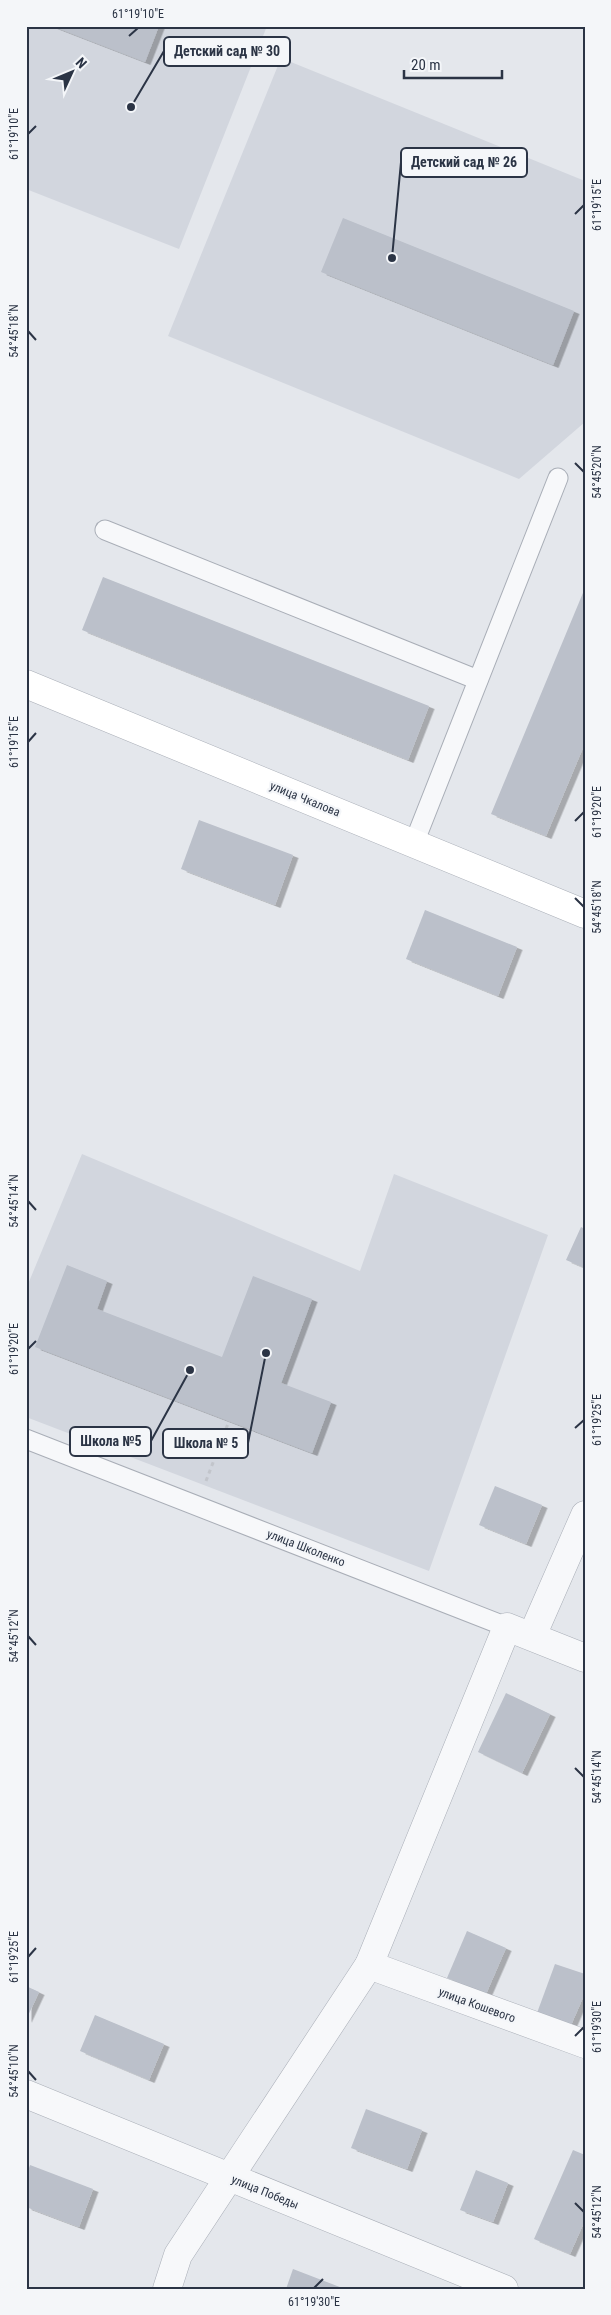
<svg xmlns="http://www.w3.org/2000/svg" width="611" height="2315" viewBox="0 0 611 2315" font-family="'Roboto Condensed',sans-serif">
	<defs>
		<filter id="shadow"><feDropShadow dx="5.5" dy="3" stdDeviation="0" flood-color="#0004"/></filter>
	</defs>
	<rect width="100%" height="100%" fill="#e4e7ec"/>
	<g fill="#d2d6de">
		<path d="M26,26H267L179,249L26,189Z"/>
		<path d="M281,58L585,181V422L519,479L168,336Z"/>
		<path d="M82,1154L360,1271L394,1174L548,1235L429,1571L26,1417V1289Z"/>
	</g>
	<g fill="#bbc0ca" filter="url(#shadow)">
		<path d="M52,26H159L145,62Z"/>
		<path d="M343,218L574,311L553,365L321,272Z"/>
		<path d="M103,577L429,706L408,760L82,630Z"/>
		<path d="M585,588V743L546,836L491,814Z"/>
		<path d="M199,820L293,855L275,905L181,869Z"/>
		<path d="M425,910L517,947L498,996L406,959Z"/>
		<path d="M581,1227L585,1229V1268L566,1260Z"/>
		<path d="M67,1265L107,1281L97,1309L222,1357L253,1276L312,1299L281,1383L331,1402L312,1453L35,1347Z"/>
		<path d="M495,1486L542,1505L526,1544L479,1525Z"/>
		<path d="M506,1693L550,1714L522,1773L478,1752Z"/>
		<path d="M467,1931L506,1948L486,1994L447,1978Z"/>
		<path d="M555,1964L585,1974V1993L571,2025L537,2013Z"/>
		<path d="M26,1986L39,1992L26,2020Z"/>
		<path d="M95,2015L164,2044L149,2080L80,2051Z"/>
		<path d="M366,2109L422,2130L407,2169L351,2148Z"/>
		<path d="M573,2150L585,2155V2220L570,2254L534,2239Z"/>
		<path d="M30,2165L93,2189L79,2227L26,2207V2177Z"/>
		<path d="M476,2170L508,2183L493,2222L460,2210Z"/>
		<path d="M293,2269L345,2289H286Z"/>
	</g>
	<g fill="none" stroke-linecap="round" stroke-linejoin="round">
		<g stroke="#a9aeb7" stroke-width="21">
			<g id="lane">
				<path d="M105,530L478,680"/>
				<path d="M414,843L558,478"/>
				<path d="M26,1439L507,1627"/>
			</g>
		</g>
		<g stroke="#a9aeb7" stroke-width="29">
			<g id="street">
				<path d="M532,1636L585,1515"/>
				<path d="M369,1965L585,2044"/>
				<path d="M26,2094L504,2289"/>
				<path d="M167,2289L178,2255L369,1965L507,1627L585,1658"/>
			</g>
		</g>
		<g stroke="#a9aeb7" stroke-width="29">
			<path id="secondary" d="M26,684L585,914"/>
		</g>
		<path stroke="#c2c5cb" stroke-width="3" stroke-dasharray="4 4" stroke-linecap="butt" d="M206,1481L229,1421"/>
		<use href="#lane" stroke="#f7f8fa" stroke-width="19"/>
		<use href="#street" stroke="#f7f8fa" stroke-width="28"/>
		<use href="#secondary" stroke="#fff" stroke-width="28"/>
	</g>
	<path fill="none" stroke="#2b3445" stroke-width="2" d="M129,36L138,28M28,134L36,126M575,214L584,205M28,331L36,340M575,463L584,472M28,742L36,733M575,821L584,812M575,898L584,907M28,1201L36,1210M28,1349L36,1341M575,1428L584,1420M28,1636L36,1645M575,1768L584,1777M28,1957L36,1948M575,2036L584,2027M28,2071L36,2080M575,2203L584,2212M314,2288L323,2279"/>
	<g text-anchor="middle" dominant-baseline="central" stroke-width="4.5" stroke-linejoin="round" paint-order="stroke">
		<g font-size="12" fill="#2b3445" stroke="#f4f6f9">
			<text transform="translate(305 799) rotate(22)">улица Чкалова</text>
			<text transform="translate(306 1548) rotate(21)">улица Школенко</text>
			<text transform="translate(477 2005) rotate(20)">улица Кошевого</text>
			<text transform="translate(265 2192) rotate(22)">улица Победы</text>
		</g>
	</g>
	<path fill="none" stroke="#2b3445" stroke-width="2" d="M131 107L164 51M392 258L401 162M190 1370L151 1441M266 1353L248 1443"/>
	<g fill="#2b3445" stroke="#f4f6f9" stroke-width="2">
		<circle cx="131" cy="107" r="5"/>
		<circle cx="392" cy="258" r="5"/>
		<circle cx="190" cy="1370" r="5"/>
		<circle cx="266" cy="1353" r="5"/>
	</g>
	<g fill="#f4f6f9" stroke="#2b3445" stroke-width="2">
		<rect x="164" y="37" width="126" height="29" rx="5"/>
		<rect x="401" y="148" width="126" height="29" rx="5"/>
		<rect x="70" y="1427" width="81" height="29" rx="5"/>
		<rect x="163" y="1429" width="85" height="29" rx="5"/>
	</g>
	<g font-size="14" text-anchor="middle" font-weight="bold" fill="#2b3445">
		<text x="227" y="56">Детский сад № 30</text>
		<text x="464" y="167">Детский сад № 26</text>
		<text x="111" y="1446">Школа №5</text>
		<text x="206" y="1448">Школа № 5</text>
	</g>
	<rect width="611" height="2315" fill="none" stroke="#f4f6f9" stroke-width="55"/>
	<g transform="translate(72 72) rotate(46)" stroke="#f4f6f9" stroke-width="4" paint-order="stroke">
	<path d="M0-4L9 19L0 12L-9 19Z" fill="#2b3445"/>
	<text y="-8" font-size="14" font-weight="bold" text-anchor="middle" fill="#2b3445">N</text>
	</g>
	<path d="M404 70v8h98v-8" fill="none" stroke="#2b3445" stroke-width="2.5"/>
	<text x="411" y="70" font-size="15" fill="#2b3445" stroke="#f4f6f9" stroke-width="4" paint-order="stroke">20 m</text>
	<rect x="28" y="28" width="556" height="2260" fill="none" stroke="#2b3445" stroke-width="2"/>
	<g font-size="12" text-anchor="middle" fill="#2b3445">
		<text x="138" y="18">61°19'10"E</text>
		<text transform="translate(14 134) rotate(-90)" y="4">61°19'10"E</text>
		<text transform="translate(597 205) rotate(-90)" y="4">61°19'15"E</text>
		<text transform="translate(14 331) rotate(-90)" y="4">54°45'18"N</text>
		<text transform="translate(597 472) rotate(-90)" y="4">54°45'20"N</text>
		<text transform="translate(14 742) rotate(-90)" y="4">61°19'15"E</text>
		<text transform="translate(597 812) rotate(-90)" y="4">61°19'20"E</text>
		<text transform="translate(597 907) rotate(-90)" y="4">54°45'18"N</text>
		<text transform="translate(14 1201) rotate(-90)" y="4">54°45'14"N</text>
		<text transform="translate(14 1349) rotate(-90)" y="4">61°19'20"E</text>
		<text transform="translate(597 1420) rotate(-90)" y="4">61°19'25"E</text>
		<text transform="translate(14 1636) rotate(-90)" y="4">54°45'12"N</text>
		<text transform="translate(597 1777) rotate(-90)" y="4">54°45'14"N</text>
		<text transform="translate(14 1957) rotate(-90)" y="4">61°19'25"E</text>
		<text transform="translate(597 2027) rotate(-90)" y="4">61°19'30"E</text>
		<text transform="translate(14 2071) rotate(-90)" y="4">54°45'10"N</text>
		<text transform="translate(597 2212) rotate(-90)" y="4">54°45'12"N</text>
		<text x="314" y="2306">61°19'30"E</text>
	</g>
</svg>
